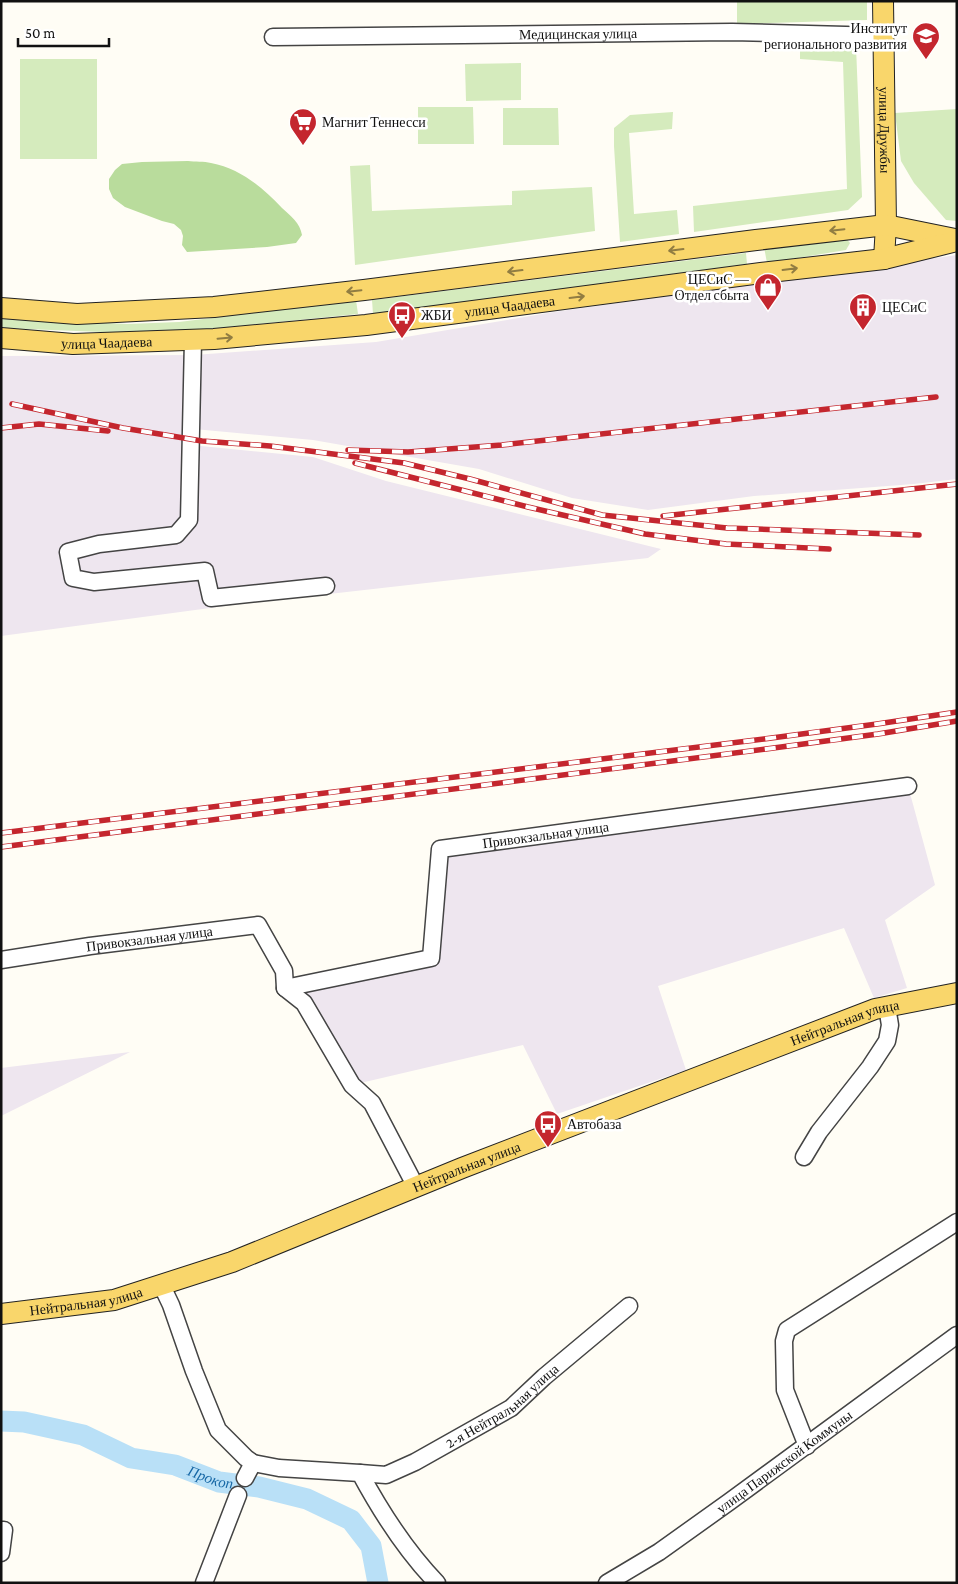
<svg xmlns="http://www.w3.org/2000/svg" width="958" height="1584" viewBox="0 0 958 1584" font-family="'Crimson Pro',serif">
	<rect width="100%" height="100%" fill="#fffdf5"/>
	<g fill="#eee6ef">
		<path d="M957,255V479L914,484L754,496L648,510L572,498L479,469L313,440L194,429L191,445L313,457L386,481L661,549L648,558L240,604L1,636V356L194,355L376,342L554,312Z"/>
		<path d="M908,786L935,885L885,920L907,988L874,998L844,928L658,986L686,1070L557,1114L523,1045L352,1085L285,988L431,958L440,849Z"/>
		<path d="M130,1052L1,1116V1068Z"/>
	</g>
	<g fill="#d5ebbd">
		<path d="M737,1H867V20L737,24Z"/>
		<path d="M800,42L856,46L862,197L848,210L694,232L693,206L847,189L843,62L800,59Z"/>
		<rect x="20" y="59" width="77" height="100"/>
		<path d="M521,63V100L466,101L465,64Z"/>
		<path d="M418,107H473L474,144H418Z"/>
		<path d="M503,108H558L559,145H503Z"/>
		<path d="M957,109V221L946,220L914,183L901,161L895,113Z"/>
		<path d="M673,112L672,129L629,133L634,214L677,210L679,234L620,242L614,146V128L630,115Z"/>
		<path d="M370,165L372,211L512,205V191L592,187L595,231L355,265L350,166Z"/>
		<path d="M845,237L850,243L846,250L767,263L764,247Z"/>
		<path d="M746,253L747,264L373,314L372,300Z"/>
		<path d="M356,300L358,314L180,332L127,333L1,328V318L127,324L179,322Z"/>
	</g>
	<path fill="#b9dc9c" d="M188,161C195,162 204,161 211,163C241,169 262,187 282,208C291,216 300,223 302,235L296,243L267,247L187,252L182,245L183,236L181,230L174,224L162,221L125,207L113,198L109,189V179L115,170L122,164L142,162Z"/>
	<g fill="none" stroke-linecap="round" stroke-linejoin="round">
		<path stroke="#b9e0f7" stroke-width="21" id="s1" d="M1,1421L24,1422L83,1435L131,1458L175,1465L219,1482L259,1487L307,1499L351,1520L371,1546L378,1583"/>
		<g stroke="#444" stroke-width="19">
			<g id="minor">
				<path id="s2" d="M273,37L732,32L883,36"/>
				<path d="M193,340L189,520L176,535L99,544L68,552L73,578L94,582L205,571L211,598L326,586"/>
				<path id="s3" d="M1,960L90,946L258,925L284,971L285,988L304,1003L352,1085L372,1103L416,1187"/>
				<path id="s4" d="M285,988L431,958L440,849L908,786"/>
				<path d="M804,1157L819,1132L870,1067L887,1041L890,1025L887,1007"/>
				<path d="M161,1284L171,1305L194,1371L218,1430L246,1458L253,1463L279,1468L360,1473C381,1512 406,1551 437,1583"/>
				<path d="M807,1446L785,1390L784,1341L787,1330L957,1222"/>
				<path id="s5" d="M360,1473L386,1475L415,1462L511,1408L544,1377L629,1306"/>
				<path d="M245,1478L253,1463"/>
				<path d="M1,1530H4L1,1553"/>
				<path d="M204,1583L238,1495"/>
				<path id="s6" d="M607,1583L659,1552L729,1502L957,1335"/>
			</g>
		</g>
		<g stroke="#222" stroke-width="22">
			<g id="major">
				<path id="s7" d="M883,1L886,225L884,259"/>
				<path d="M1,308L77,314L214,307L364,290L756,240L886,225L955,239"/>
				<path id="s8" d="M1,338L73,344L214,339L366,325L761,273L884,259L957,241"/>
				<path id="s9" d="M1,1314L114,1300L232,1262L462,1168L875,1009L957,993"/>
			</g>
		</g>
		<use href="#minor" stroke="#fff" stroke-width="16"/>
		<use href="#major" stroke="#f9d66b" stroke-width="20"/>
		<g stroke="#c4262e" stroke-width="5.5">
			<g id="rail">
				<path d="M12,404L123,428L202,441L270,446L404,463L470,479L602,515L727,528L919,535"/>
				<path d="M1,428L39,424L108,431"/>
				<path d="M348,450L408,452L502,445L936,397"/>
				<path d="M355,463L528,507L645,534L726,544L829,549"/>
				<path d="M663,516L957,484"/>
				<path d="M1,833L764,739L877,724L957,712"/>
				<path d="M1,847L766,749L878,734L957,721"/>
			</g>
		</g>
		<use href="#rail" stroke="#fff" stroke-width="4" stroke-dasharray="11" stroke-linecap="butt"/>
	</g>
	<defs><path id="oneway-shaft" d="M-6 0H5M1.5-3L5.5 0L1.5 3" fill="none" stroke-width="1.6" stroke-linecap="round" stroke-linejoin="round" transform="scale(1.25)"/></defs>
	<g stroke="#917d42">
		<use href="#oneway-shaft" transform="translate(837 230) rotate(174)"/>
		<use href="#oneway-shaft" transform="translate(676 250) rotate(173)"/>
		<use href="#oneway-shaft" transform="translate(790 269) rotate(-7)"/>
		<use href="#oneway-shaft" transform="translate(515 271) rotate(173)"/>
		<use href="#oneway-shaft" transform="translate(354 291) rotate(174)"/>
		<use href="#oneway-shaft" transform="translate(577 297) rotate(-7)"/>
		<use href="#oneway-shaft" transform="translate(225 338) rotate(-5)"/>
	</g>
	<defs>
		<g id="university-pin" transform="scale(1.4375)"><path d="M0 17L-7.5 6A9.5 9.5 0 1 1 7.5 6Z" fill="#c4262e" stroke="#fff"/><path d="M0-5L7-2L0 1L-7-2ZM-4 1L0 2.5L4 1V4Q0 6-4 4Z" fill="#fff"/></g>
		<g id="supermarket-pin" transform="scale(1.4375)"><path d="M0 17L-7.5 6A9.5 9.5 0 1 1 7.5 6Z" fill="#c4262e" stroke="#fff"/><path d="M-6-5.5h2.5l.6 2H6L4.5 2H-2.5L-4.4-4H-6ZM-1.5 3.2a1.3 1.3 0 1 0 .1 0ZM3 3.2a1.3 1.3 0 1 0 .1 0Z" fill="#fff"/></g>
		<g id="shop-pin" transform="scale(1.4375)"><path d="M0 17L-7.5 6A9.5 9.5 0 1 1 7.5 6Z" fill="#c4262e" stroke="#fff"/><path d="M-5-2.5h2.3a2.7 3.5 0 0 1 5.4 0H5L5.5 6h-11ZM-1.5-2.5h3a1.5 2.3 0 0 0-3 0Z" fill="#fff"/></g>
		<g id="building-pin" transform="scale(1.4375)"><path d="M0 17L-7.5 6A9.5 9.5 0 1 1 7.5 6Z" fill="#c4262e" stroke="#fff"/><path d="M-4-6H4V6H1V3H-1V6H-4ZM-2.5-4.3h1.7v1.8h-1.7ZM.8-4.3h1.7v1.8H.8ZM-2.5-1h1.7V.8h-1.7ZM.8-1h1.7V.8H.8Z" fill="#fff"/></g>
		<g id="bus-pin" transform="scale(1.4375)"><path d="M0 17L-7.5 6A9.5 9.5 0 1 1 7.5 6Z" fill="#c4262e" stroke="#fff"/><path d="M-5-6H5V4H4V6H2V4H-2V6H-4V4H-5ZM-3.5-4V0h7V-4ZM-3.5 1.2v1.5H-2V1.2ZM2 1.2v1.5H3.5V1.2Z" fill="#fff"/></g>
	</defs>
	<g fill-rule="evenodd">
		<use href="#university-pin" x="926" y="36"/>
		<use href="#supermarket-pin" x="303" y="122"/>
		<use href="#shop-pin" x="768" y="287"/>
		<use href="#building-pin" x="863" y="307"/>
		<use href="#bus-pin" x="402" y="315"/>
		<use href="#bus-pin" x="548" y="1124"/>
	</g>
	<g text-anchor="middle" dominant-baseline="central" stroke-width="5" stroke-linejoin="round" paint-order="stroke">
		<g font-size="14" fill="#111" stroke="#fff" text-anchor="start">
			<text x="907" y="28" text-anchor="end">Институт<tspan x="907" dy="16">регионального развития</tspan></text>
			<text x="322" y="122">Магнит Теннесси</text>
			<text x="749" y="279" text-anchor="end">ЦЕСиС —<tspan x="749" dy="16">Отдел сбыта</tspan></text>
			<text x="882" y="307">ЦЕСиС</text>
			<text x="421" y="315">ЖБИ</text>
			<text x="567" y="1124">Автобаза</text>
		</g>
		<g font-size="14" fill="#111" stroke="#fff">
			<text stroke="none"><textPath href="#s2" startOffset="305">Медицинская улица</textPath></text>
			<text stroke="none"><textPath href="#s7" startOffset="129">улица Дружбы</textPath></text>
			<text stroke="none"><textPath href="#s8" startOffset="511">улица Чаадаева</textPath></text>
			<text stroke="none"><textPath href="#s8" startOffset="106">улица Чаадаева</textPath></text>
			<text stroke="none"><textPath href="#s4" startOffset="365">Привокзальная улица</textPath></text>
			<text stroke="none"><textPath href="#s3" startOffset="150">Привокзальная улица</textPath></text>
			<text stroke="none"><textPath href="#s9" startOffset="896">Нейтральная улица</textPath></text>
			<text stroke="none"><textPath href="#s9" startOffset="491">Нейтральная улица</textPath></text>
			<text stroke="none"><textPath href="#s9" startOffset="86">Нейтральная улица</textPath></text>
			<text stroke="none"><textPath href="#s5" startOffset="162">2-я Нейтральная улица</textPath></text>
			<text stroke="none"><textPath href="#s6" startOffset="215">улица Парижской Коммуны</textPath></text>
		</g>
		<g font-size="15" font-style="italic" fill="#1768a6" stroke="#fff">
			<text stroke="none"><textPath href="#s1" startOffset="219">Прокоп</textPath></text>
		</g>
	</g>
	<rect width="958" height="1584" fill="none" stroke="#111111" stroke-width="5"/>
	<path d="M18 38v8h91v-8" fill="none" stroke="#111111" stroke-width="2.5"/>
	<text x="25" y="38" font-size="15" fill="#111111" stroke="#ffffff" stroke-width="4" paint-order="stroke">50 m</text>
</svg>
